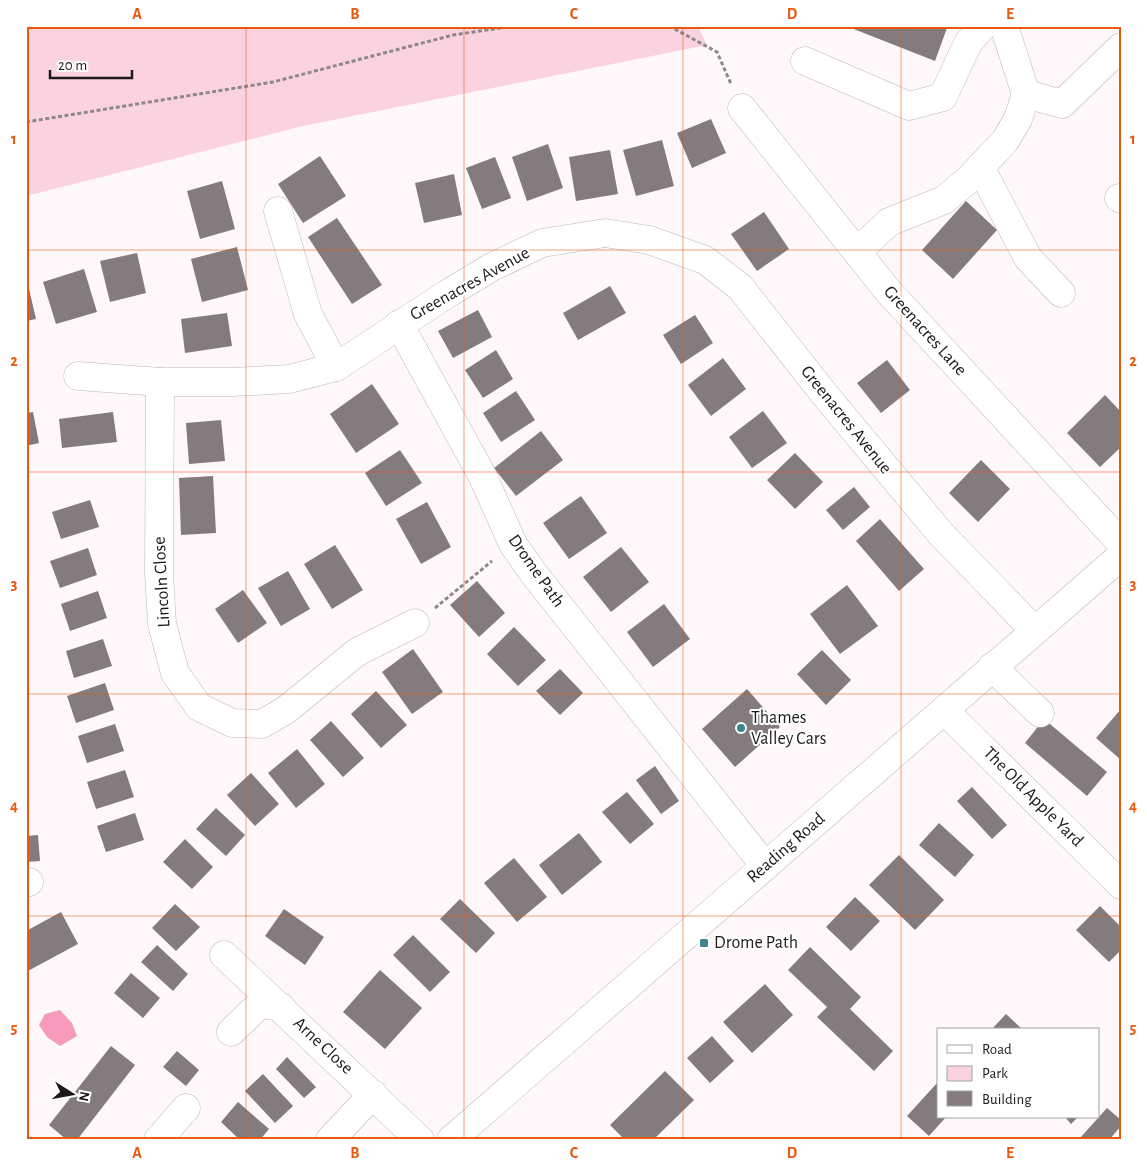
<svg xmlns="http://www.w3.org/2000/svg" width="1147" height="1166" viewBox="0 0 1147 1166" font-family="'Alegreya Sans',sans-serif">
	<rect width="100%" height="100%" fill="#fef8fa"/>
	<path fill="#fbd2df" d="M26,26H698L707,45L303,126L26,196Z"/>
	<path fill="#f79abc" d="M60,1010L72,1023L77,1036L60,1046L47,1037L39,1025L45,1014Z"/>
	<g fill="#837b7e">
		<path d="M846,26H943L947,28L935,61Z"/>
		<path d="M711,119L726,153L692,168L677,133Z"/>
		<path d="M662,140L674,186L636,196L623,150Z"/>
		<path d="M548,144L563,188L527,201L512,157Z"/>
		<path d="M610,150L618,194L576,201L569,157Z"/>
		<path d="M320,156L346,196L303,223L278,184Z"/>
		<path d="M495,157L511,198L482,209L466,168Z"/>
		<path d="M454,174L462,215L424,223L415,183Z"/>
		<path d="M222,181L235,229L200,239L187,191Z"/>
		<path d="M966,201L997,230L953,279L922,250Z"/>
		<path d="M764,212L789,249L757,271L731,234Z"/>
		<path d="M337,218L382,285L352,304L308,237Z"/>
		<path d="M237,247L248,290L202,302L191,259Z"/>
		<path d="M137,253L146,293L110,302L100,261Z"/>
		<path d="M84,269L97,312L56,324L43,282Z"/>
		<path d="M26,276L36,319L26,321Z"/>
		<path d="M610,286L626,313L578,340L563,313Z"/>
		<path d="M478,310L492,337L453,358L438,331Z"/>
		<path d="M227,313L232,346L185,353L181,319Z"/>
		<path d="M695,315L713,343L681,364L663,335Z"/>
		<path d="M496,350L513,379L483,398L465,370Z"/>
		<path d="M723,358L746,389L711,416L688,385Z"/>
		<path d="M887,360L910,390L881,413L857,383Z"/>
		<path d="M372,384L399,424L356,453L330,414Z"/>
		<path d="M516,391L535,420L501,442L483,413Z"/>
		<path d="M1105,395L1121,412V447L1100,467L1067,433Z"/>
		<path d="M763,411L787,443L752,468L729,437Z"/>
		<path d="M33,412L39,443L26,446V413Z"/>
		<path d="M113,412L117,442L62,448L59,419Z"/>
		<path d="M221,420L225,461L189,464L186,423Z"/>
		<path d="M541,431L563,460L516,496L494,468Z"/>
		<path d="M400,450L422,483L386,506L365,473Z"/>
		<path d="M795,453L823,482L795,509L767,480Z"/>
		<path d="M981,460L1010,489L978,522L949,493Z"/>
		<path d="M213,476L216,533L181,535L179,478Z"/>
		<path d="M854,487L870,507L843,530L826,510Z"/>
		<path d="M581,496L607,533L569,559L543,523Z"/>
		<path d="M90,500L99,527L61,539L52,512Z"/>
		<path d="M427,502L451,547L421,564L396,519Z"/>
		<path d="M880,519L924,569L899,591L856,541Z"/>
		<path d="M335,545L363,590L332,609L304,564Z"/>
		<path d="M621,547L649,582L611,612L583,577Z"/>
		<path d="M88,548L97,575L60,588L50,561Z"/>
		<path d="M288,571L310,609L281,626L258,588Z"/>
		<path d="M477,581L505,613L479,637L450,605Z"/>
		<path d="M847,585L878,626L840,654L810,614Z"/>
		<path d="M243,590L267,623L238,643L215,609Z"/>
		<path d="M98,591L107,618L70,631L61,604Z"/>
		<path d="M664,604L690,639L653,667L627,632Z"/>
		<path d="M514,627L546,660L518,686L487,654Z"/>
		<path d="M103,639L112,666L74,678L66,651Z"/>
		<path d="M413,649L443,692L412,714L382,672Z"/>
		<path d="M822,650L851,680L826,705L797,674Z"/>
		<path d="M560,669L583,693L560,715L536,691Z"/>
		<path d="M105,683L114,710L76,723L67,696Z"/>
		<path d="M747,689L780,727L735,767L702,729Z"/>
		<path d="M376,691L407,725L381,748L351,714Z"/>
		<path d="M1121,709V760L1096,738Z"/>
		<path d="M1044,719L1107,772L1087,796L1025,743Z"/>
		<path d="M331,721L364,758L343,777L310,740Z"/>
		<path d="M115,724L124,751L87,763L78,736Z"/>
		<path d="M297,749L325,784L296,808L268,773Z"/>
		<path d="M655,766L679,801L661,814L636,780Z"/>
		<path d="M125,770L134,797L96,809L87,782Z"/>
		<path d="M251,773L279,804L255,826L227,795Z"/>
		<path d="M972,787L1007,825L992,839L957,801Z"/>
		<path d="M627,792L654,824L630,844L602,812Z"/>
		<path d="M216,808L245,835L226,856L196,829Z"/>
		<path d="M135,813L144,840L106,852L97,826Z"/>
		<path d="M939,823L974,855L955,877L919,845Z"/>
		<path d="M579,833L602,862L562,895L539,865Z"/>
		<path d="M38,835L40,861L26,862V836Z"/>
		<path d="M185,839L213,867L192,889L163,862Z"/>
		<path d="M899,855L944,900L915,930L869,885Z"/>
		<path d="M514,858L547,897L517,922L484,883Z"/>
		<path d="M855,897L880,921L851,951L826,927Z"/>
		<path d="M460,899L495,933L476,953L440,919Z"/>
		<path d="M175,904L200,927L176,951L152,928Z"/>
		<path d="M1100,906L1121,927V950L1109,962L1076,930Z"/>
		<path d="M284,909L324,937L305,965L265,936Z"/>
		<path d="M61,912L78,944L26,972V931Z"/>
		<path d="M413,935L450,972L430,992L393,955Z"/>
		<path d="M157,945L188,974L173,991L141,962Z"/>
		<path d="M810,947L861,997L850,1009L893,1051L874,1071L817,1017L827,1007L788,970Z"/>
		<path d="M380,970L422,1008L385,1049L343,1012Z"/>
		<path d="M131,973L160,998L143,1018L114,993Z"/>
		<path d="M765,984L793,1015L752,1053L723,1022Z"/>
		<path d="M1006,1014L1023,1030H991Z"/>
		<path d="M712,1036L734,1061L710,1083L687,1058Z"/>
		<path d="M111,1046L135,1065L77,1140H67L49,1125Z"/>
		<path d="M177,1051L199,1070L186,1086L163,1067Z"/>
		<path d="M287,1057L316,1087L304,1098L276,1069Z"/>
		<path d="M665,1071L694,1100L653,1140H625L610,1125Z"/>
		<path d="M263,1074L293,1106L275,1123L245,1091Z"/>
		<path d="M938,1082V1117H946L929,1136L907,1116Z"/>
		<path d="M238,1102L269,1129L260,1140H240L221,1122Z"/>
		<path d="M1107,1108L1121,1120V1126L1109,1140H1082L1080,1138Z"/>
		<path d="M1065,1117H1078L1071,1124Z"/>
	</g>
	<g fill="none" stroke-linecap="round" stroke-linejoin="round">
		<g stroke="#bfb6b8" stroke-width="29">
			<g id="minor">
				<path d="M1004,26L1026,94L1062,104L1121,47"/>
				<path d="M805,61L909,106L943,97L968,43L983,26"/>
				<path d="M742,108L888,291L1121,543"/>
				<path d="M980,167L1028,258L1061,293"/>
				<path d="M1119,198L1121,199"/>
				<path d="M278,211L308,314L336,367"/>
				<path d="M857,252L889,222L944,200L969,179L1005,141L1018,119L1026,94"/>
				<path d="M399,324L483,477L513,544L534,574L765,866"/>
				<path d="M78,376L160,382H233L289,379L336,367L447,294L492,267L542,243L605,233L649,240L705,260L740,287L825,395L941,534L1034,630"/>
				<path d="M160,382L159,573L162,624L175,673L199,707L232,723L262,724L286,710L357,652L415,623"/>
				<path d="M992,667L1040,713"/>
				<path d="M944,710L1121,885"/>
				<path d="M26,883L29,882"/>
				<path d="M224,955L420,1140"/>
				<path d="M231,1032L260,1004L281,1007"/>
				<path d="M158,1140L186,1108"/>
				<path d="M330,1140L373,1094"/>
			</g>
		</g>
		<g stroke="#bfb6b8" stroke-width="29">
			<path id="major" d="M451,1140L1121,556"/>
		</g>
		<g stroke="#8c8889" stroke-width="3" stroke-dasharray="4 2.5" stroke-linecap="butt">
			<path d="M669,26L717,52L731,84"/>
			<path d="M26,122L273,82L453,35L514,26"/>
			<path d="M435,608L492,561"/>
		</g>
		<use href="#minor" stroke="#fff" stroke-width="28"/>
		<use href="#major" stroke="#fff" stroke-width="28"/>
	</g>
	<path fill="none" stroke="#e8590c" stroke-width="1" stroke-opacity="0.55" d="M246,26V1140M464,26V1140M683,26V1140M901,26V1140M26,250H1121M26,472H1121M26,694H1121M26,916H1121"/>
	<g fill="#3d848d" stroke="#fff" stroke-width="2">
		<circle cx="741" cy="728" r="5"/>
		<rect x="699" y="938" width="10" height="10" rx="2.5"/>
	</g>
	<g text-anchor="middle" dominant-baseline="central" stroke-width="4" stroke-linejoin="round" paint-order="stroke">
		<g font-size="18" fill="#1c191a" stroke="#fff">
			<text transform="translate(470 284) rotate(-29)">Greenacres Avenue</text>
			<text transform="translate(925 331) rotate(48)">Greenacres Lane</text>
			<text transform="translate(846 420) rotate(51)">Greenacres Avenue</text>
			<text transform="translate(536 571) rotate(55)">Drome Path</text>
			<text transform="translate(162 582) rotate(-93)">Lincoln Close</text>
			<text transform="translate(1033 797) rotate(45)">The Old Apple Yard</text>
			<text transform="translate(786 848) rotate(-41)">Reading Road</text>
			<text transform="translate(323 1046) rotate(43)">Arne Close</text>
		</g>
		<g font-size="18" fill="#1c191a" stroke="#fff" text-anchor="start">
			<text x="751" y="718">Thames<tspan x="751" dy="21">Valley Cars</tspan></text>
			<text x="714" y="943">Drome Path</text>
		</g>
	</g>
	<rect width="1147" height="1166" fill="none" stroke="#ffffff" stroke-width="55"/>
	<rect x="937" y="1028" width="162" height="90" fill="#ffffff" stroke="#a4a3a3"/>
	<rect x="947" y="1045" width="25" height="8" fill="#ffffff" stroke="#a4a3a3"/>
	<text x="982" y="1054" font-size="15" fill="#1c191a">Road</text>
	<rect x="947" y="1066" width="25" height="15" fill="#fbd2df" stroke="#a4a3a3"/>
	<text x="982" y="1078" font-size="15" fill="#1c191a">Park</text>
	<rect x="947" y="1091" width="25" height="15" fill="#837b7e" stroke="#a4a3a3"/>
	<text x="982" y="1104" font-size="15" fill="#1c191a">Building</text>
	<g transform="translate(72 1094) rotate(101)" stroke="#ffffff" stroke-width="4" paint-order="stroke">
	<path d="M0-4L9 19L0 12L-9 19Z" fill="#1c191a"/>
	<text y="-8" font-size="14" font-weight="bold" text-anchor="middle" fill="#1c191a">N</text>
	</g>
	<path d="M50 70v8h82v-8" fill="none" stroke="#1c191a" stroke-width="2.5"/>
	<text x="58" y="70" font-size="15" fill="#1c191a" stroke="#ffffff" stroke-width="4" paint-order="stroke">20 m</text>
	<rect x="28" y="28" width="1092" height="1110" fill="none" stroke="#e8590c" stroke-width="2"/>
	<g font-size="16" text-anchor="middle" font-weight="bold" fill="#e8590c">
		<text x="137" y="19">A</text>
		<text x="355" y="19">B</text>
		<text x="574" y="19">C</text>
		<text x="792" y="19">D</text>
		<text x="1010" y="19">E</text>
		<text x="14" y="144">1</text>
		<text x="1133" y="144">1</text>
		<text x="14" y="366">2</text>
		<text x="1133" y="366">2</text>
		<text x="14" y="589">3</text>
		<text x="1133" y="589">3</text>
		<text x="14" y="811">4</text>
		<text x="1133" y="811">4</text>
		<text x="14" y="1033">5</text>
		<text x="1133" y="1033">5</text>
		<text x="137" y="1158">A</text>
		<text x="355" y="1158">B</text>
		<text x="574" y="1158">C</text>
		<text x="792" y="1158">D</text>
		<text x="1010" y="1158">E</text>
	</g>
</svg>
